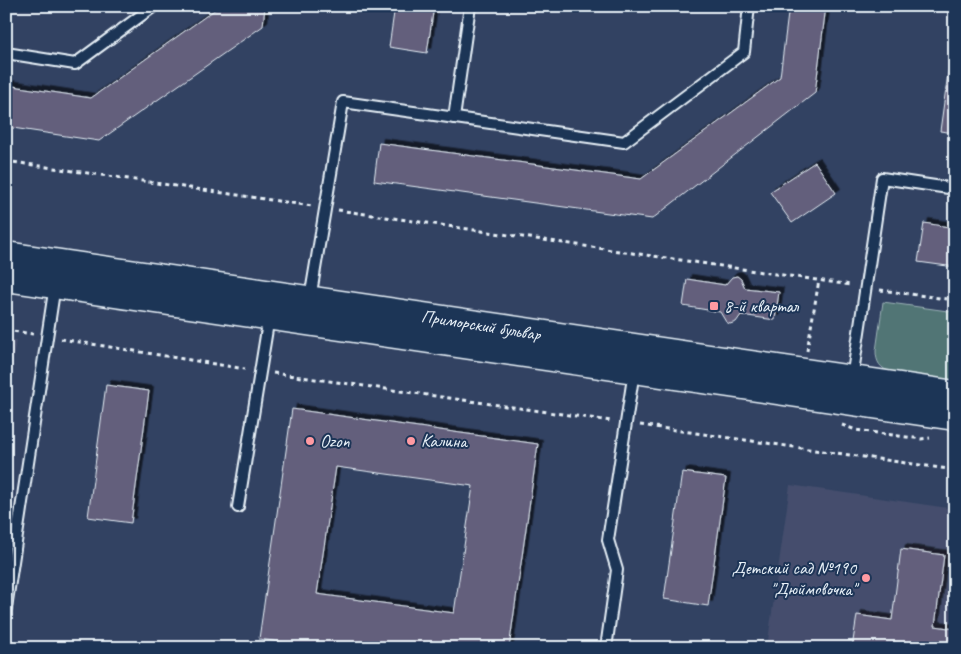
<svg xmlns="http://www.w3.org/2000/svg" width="961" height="654" viewBox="0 0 961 654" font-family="Caveat,sans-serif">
	<defs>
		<filter id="shadow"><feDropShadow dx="4.5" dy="-4.5" stdDeviation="0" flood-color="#0009"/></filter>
	</defs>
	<rect width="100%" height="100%" fill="#324262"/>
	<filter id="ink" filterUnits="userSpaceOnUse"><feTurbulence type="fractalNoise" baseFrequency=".02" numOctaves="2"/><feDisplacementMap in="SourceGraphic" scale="10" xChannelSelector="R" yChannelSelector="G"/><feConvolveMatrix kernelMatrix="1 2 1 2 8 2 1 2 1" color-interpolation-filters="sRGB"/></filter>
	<g filter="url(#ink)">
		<g fill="#444e6d">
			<path d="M6,338L16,340L6,407Z"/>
			<path d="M790,485L955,509V648H767Z"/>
		</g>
		<path fill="#517475" stroke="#9cb2b6" d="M883,302L955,312V381L892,372C880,369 876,362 876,351Z"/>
		<g fill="#635f7b" stroke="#e8f1f8" fill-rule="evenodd" filter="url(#shadow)">
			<path d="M220,6H265L263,26L99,141L6,127V85L91,98Z"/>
			<path d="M395,6H434L427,53L389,47Z"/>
			<path d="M789,6H826L815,93L652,219L374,181L379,143L641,179L780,77Z"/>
			<path d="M955,23V133L940,131Z"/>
			<path d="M815,162L836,193L792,223L770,192Z"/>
			<path d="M924,223L955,228V267L918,262Z"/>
			<path d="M737,276L741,279L745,288L779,292L775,320L741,315L736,322L730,324L726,322L720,312L683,306L687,279L725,285L732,277Z"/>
			<path d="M106,385L149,391L131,523L88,517Z"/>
			<path d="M292,409L538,444L509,648H323L259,639ZM336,467L473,486L454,613L317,594Z"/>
			<path d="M682,472L726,478L708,606L664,599Z"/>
			<path d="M901,549L944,555L935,626L955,629V648H852L857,615L892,620Z"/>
		</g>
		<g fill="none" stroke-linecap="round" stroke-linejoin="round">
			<g stroke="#e8f1f8" stroke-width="14">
				<g id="service">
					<path d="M6,53L75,64L154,6"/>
					<path d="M454,118L470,6"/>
					<path d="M310,299L343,102L624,142L744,52L749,6"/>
					<path d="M852,379L882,178L955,189"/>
					<path d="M238,507L269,317"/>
					<path d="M6,608L55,285"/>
					<path d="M606,648L617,570L608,540L634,371"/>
				</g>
			</g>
			<g stroke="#e8f1f8" stroke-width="31">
				<g id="secondary">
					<path d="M6,256L955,395"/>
					<path d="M6,277L955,416"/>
				</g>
			</g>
			<g stroke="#e8f1f8" stroke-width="3" stroke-dasharray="4 4" stroke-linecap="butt">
				<path d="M6,161L312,206"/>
				<path d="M338,210L851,285"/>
				<path d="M880,290L955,300"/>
				<path d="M6,330L33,334"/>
				<path d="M61,339L245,369"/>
				<path d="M807,351L819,280"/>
				<path d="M273,373L611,421"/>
				<path d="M640,425L955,470"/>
				<path d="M842,425L856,430L921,439L930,438"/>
			</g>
			<use href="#service" stroke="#1d3557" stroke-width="10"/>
			<use href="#secondary" stroke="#1d3557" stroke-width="28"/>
		</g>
	</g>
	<g fill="#ff9aa2" stroke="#1d3557" stroke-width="2">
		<rect x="709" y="301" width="10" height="10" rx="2.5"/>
		<circle cx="310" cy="441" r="5"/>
		<circle cx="411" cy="441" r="5"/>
		<circle cx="866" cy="578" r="5"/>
	</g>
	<g text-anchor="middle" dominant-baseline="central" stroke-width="4" stroke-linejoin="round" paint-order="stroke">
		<g font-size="18" fill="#e8f1f8" stroke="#1d3557" text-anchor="start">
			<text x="724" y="306">8-й квартал</text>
			<text x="320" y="441">Ozon</text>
			<text x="421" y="441">Калина</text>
			<text x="856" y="568" text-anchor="end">Детский сад №190<tspan x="856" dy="21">"Дюймовочка"</tspan></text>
		</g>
		<g font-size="18" fill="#e8f1f8" stroke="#1d3557">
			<text transform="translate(481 325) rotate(9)">Приморский бульвар</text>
		</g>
	</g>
	<rect width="961" height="654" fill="none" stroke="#1d3557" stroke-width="25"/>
	<rect x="12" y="12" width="936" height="629" fill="none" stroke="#e8f1f8" stroke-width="2" filter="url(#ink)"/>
</svg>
